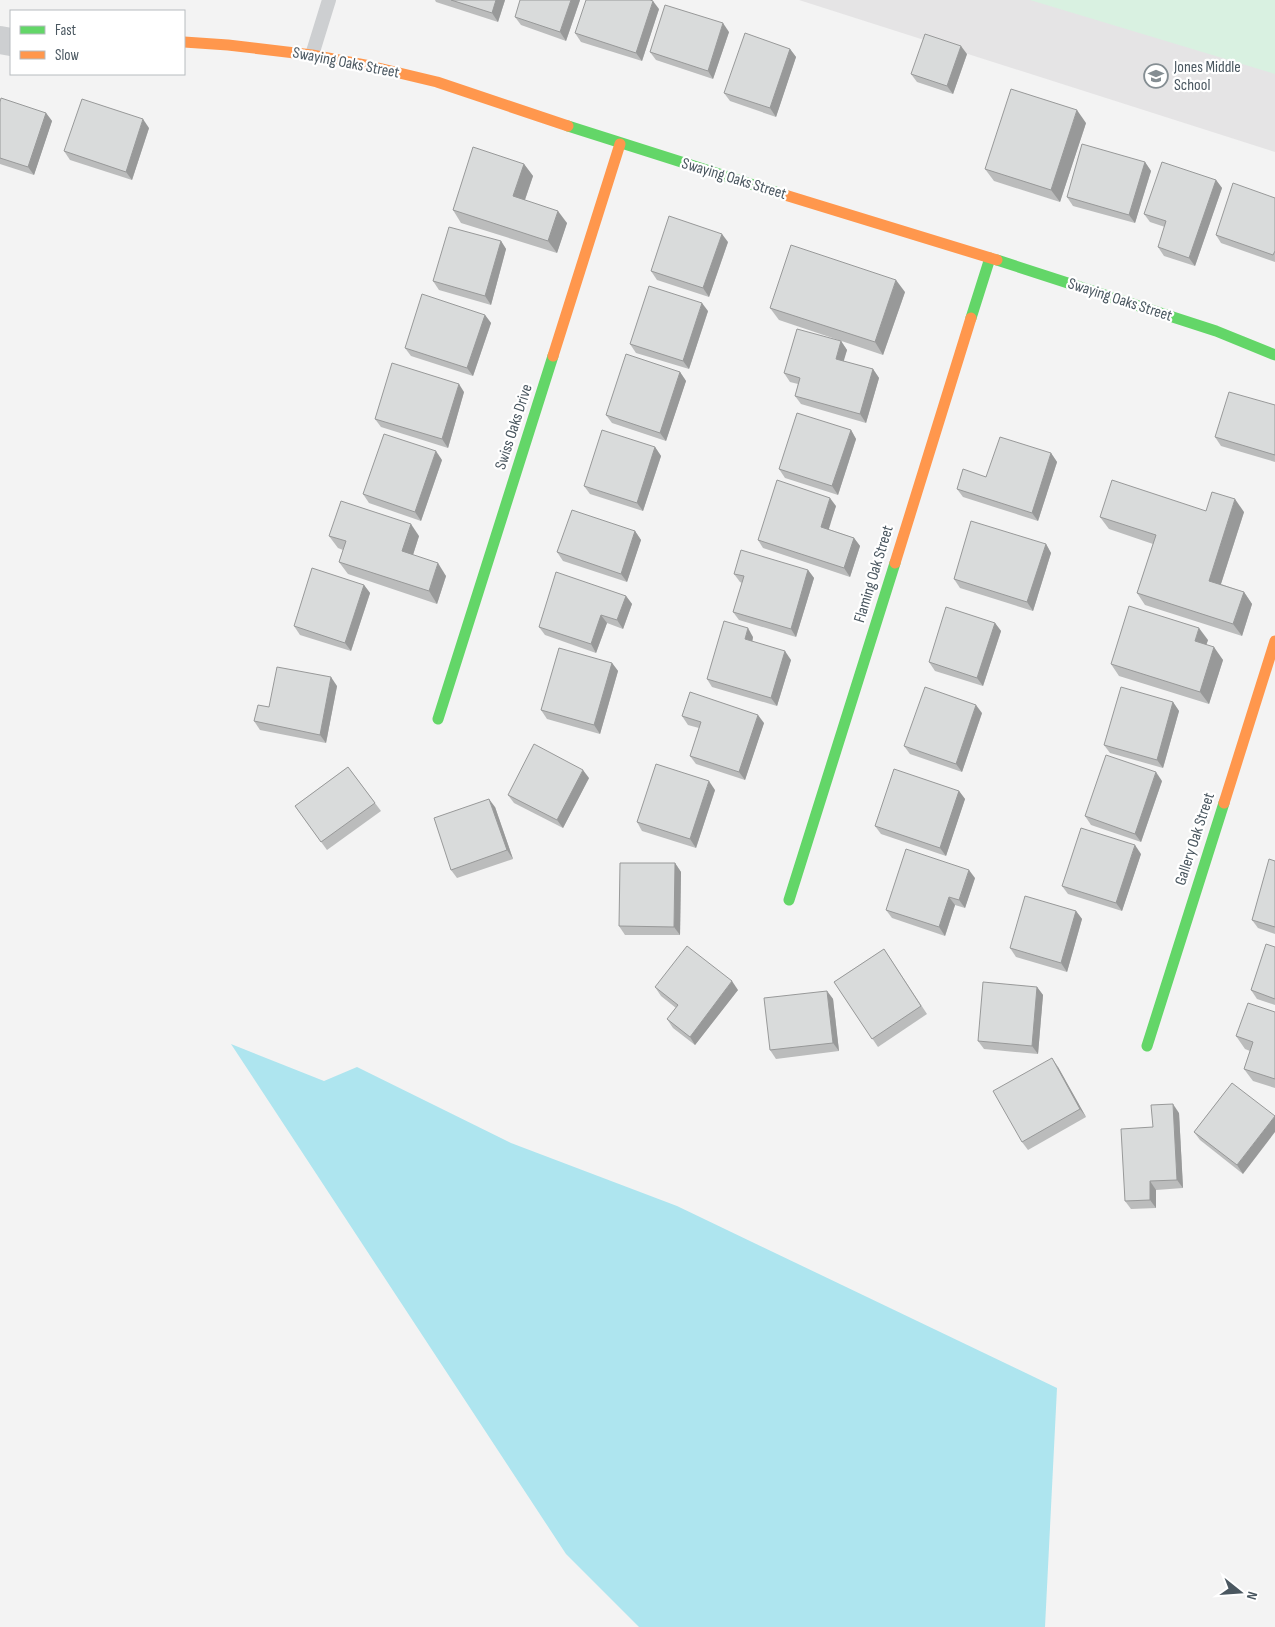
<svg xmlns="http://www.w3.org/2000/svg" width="1275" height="1627" viewBox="0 0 1275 1627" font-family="'Sofia Sans Condensed',sans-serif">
	<rect width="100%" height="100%" fill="#f3f3f3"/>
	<path fill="#e5e4e5" d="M799,0H1275V152Z"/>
	<path fill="#d9f1e1" d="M1030,0H1275V74Z"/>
	<path fill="#aee5ef" d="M231,1044L324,1081L357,1067L511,1143L677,1206L1057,1388L1045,1627H639L566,1554Z"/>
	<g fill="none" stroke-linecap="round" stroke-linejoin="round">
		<path stroke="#cdcfd1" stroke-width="14" d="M312,55L329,0"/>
		<path stroke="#cdcfd1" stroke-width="28" d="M0,40L11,42"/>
		<g stroke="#63d668" stroke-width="11">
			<path d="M568,126L785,195"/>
			<path d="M997,260L1216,331L1275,355"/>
			<path d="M971,318L990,258"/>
			<path d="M438,719L553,356"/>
			<path d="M789,900L895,563"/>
			<path d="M1147,1046L1224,803"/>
		</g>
		<g stroke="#ff974d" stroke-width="11">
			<path d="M184,42L228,45L312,55L370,66L437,82L568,126"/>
			<path d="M785,195L997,260"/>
			<path d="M553,356L620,144"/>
			<path d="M895,563L971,318"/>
			<path d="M1224,803L1275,641"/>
		</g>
	</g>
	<g fill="#bbbcbc">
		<path d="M435,0H505L498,22L436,2Z"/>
		<path d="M580,0L566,41L521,25L515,17Z"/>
		<path d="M659,9L642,61L581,42L575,33Z"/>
		<path d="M729,32L713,79L656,60L650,52Z"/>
		<path d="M790,49L796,57L776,117L730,101L724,93Z"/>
		<path d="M967,54L953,94L917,82L911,74Z"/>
		<path d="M0,102L46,113L52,121L34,175L0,164Z"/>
		<path d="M1086,123L1060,202L994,181L985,169Z"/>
		<path d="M149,128L132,180L70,160L64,151Z"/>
		<path d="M1145,162L1151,171L1135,223L1073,206L1067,197Z"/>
		<path d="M524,164L533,176L525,200L567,223L557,253L461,223L453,210Z"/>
		<path d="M1216,180L1222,188L1195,266L1164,256L1158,247L1165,227L1150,222L1144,214Z"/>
		<path d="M1275,198V262L1221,243L1216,235Z"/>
		<path d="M501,241L506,249L491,305L439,290L433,281Z"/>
		<path d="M728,242L709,297L657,280L651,271Z"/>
		<path d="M905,292L883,355L779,320L770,308Z"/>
		<path d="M708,311L689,369L636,353L630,344Z"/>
		<path d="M485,315L491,323L473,376L411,356L405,348Z"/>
		<path d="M841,341L847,350L843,361L873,369L879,378L866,423L801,404L795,396L798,384L790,382L784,373Z"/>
		<path d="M680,372L686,381L666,441L612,423L606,415Z"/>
		<path d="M464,392L448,448L381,427L375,419Z"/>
		<path d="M1275,405V462L1221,446L1215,437Z"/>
		<path d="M851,430L856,439L838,495L785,478L779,469Z"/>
		<path d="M655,447L661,456L643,511L590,494L584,486Z"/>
		<path d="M1051,453L1057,462L1038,521L963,497L957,489L986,477Z"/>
		<path d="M442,460L421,521L369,503L363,494Z"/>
		<path d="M836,506L828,529L854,538L860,546L850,577L763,548L758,540Z"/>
		<path d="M1206,511L1244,512L1221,584L1244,592L1252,604L1242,636L1145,605L1137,593L1153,544L1109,529L1100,517Z"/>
		<path d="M635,531L641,540L627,582L563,561L557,552Z"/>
		<path d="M329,536H419L413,555L446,576L437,604L348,574L339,562L343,550L338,548Z"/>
		<path d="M1046,544L1051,553L1033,611L960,588L954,579Z"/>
		<path d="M808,570L814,578L796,637L739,620L733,612L742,583L740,582L734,574Z"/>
		<path d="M364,585L370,593L351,651L300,635L294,626Z"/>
		<path d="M626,596L632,604L623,629L607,623L596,653L545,635L539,627Z"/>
		<path d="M995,623L1001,631L983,686L935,671L929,662Z"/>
		<path d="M753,637L752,642L791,660L777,706L712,687L707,679Z"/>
		<path d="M1208,640L1206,645L1223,660L1209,704L1119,676L1111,664Z"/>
		<path d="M612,663L618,671L600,734L547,719L541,710Z"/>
		<path d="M337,686L326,743L260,730L254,721L269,707Z"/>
		<path d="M1173,702L1179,711L1163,768L1110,753L1104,745Z"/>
		<path d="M982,713L962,772L910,754L904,746Z"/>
		<path d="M682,716L764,723L745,780L696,764L690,756L699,728L688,725Z"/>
		<path d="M348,767L381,811L327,850L295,806Z"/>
		<path d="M589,778L563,828L514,803L508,795Z"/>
		<path d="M1162,781L1141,842L1091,825L1085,816Z"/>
		<path d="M715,790L696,848L642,831L637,822Z"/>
		<path d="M959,791L965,799L946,856L881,834L875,826Z"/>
		<path d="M495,807L513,859L457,878L451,870Z"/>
		<path d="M1141,854L1122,911L1068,894L1062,886Z"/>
		<path d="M1275,861V934L1258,928L1252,920Z"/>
		<path d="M675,863L681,872L680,935H625L619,926Z"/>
		<path d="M975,878L965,908L955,905L945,936L892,918L886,910Z"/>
		<path d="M1076,911L1082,919L1067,972L1016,957L1010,948Z"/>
		<path d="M1275,947V1005L1257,999L1251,990Z"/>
		<path d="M884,949L927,1014L878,1047L834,982Z"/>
		<path d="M655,987L738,990L695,1045L673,1028L667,1019L676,1008L661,996Z"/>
		<path d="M1037,987L1043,995L1038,1054L984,1049L978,1041Z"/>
		<path d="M827,991L833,999L839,1051L776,1059L770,1050Z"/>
		<path d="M1275,1012V1088L1253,1081L1244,1069L1250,1051L1245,1049L1236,1036Z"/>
		<path d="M1058,1067L1086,1117L1028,1150L1022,1142Z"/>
		<path d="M1232,1083L1243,1174L1200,1140L1194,1132Z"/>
		<path d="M1179,1113L1183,1188L1156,1190V1208L1131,1209L1125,1201L1153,1127Z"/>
	</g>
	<g fill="#989999">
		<path d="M496,0H505L498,22L492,13Z"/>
		<path d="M571,0H580L566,41L560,32Z"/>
		<path d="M653,1L659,9L642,61L636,53Z"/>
		<path d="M723,23L729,32L713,79L708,71Z"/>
		<path d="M961,46L967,54L953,94L947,86Z"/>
		<path d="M790,49L796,57L776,117L770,108Z"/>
		<path d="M1077,110L1086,123L1060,202L1051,190Z"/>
		<path d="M46,113L52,121L34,175L28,167Z"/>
		<path d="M143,119L149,128L132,180L126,172Z"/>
		<path d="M1145,162L1151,171L1135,223L1129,215Z"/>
		<path d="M524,164L533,176L522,208L513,196Z"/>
		<path d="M1216,180L1222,188L1195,266L1189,258Z"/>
		<path d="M558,211L567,223L557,253L548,241Z"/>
		<path d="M722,234L728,242L709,297L703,288Z"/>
		<path d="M501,241L506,249L491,305L485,296Z"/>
		<path d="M896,280L905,292L883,355L875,342Z"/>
		<path d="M702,303L708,311L689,369L683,361Z"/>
		<path d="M485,315L491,323L473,376L467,368Z"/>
		<path d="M841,341L847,350L842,367L836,359Z"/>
		<path d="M873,369L879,378L866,423L860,414Z"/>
		<path d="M680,372L686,381L666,441L660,433Z"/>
		<path d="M459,384L464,392L448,448L442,439Z"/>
		<path d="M851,430L856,439L838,495L832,486Z"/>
		<path d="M655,447L661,456L643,511L637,503Z"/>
		<path d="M436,451L442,460L421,521L415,512Z"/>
		<path d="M1051,453L1057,462L1038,521L1032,513Z"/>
		<path d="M830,498L836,506L827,535L821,527Z"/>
		<path d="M1235,499L1244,512L1218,593L1209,581Z"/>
		<path d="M411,524L419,536L410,564L402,551Z"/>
		<path d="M635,531L641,540L627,582L621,574Z"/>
		<path d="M854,538L860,546L850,577L844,568Z"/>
		<path d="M1046,544L1051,553L1033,611L1027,602Z"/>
		<path d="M438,563L446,576L437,604L429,591Z"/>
		<path d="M808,570L814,578L796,637L791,629Z"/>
		<path d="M364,585L370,593L351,651L345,643Z"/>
		<path d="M1244,592L1252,604L1242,636L1233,624Z"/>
		<path d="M626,596L632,604L623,629L617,620Z"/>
		<path d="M601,615L607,623L596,653L591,644Z"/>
		<path d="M995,623L1001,631L983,686L977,678Z"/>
		<path d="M748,628L753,637L751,648L745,639Z"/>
		<path d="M1199,628L1208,640L1203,654L1195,641Z"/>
		<path d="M1214,647L1223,660L1209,704L1200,692Z"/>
		<path d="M785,651L791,660L777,706L771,698Z"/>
		<path d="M612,663L618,671L600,734L594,725Z"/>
		<path d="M331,677L337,686L326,743L320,735Z"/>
		<path d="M1173,702L1179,711L1163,768L1157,760Z"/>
		<path d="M976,705L982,713L962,772L956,764Z"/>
		<path d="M758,715L764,723L745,780L739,772Z"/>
		<path d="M583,770L589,778L563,828L557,820Z"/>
		<path d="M1156,772L1162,781L1141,842L1135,834Z"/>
		<path d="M709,781L715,790L696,848L690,839Z"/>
		<path d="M959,791L965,799L946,856L940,848Z"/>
		<path d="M489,799L495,807L513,859L507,850Z"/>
		<path d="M1135,845L1141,854L1122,911L1116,903Z"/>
		<path d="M675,863L681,872L680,935L674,927Z"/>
		<path d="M969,870L975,878L965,908L959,900Z"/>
		<path d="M949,897L955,905L945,936L939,927Z"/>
		<path d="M1076,911L1082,919L1067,972L1061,963Z"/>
		<path d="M732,981L738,990L695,1045L690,1037Z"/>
		<path d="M1037,987L1043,995L1038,1054L1032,1046Z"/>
		<path d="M827,991L833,999L839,1051L833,1043Z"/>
		<path d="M1052,1058L1058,1067L1086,1117L1080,1109Z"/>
		<path d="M1173,1104L1179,1113L1183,1188L1177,1180Z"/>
		<path d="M1275,1116V1132L1243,1174L1237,1165Z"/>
		<path d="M1150,1181L1156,1190V1208L1150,1200Z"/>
	</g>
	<g fill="#d9dbdb" stroke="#989999">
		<path d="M451,0H496L492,13Z"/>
		<path d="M520,0H571L560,32L515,17Z"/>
		<path d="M586,0H650L653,1L636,53L575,33Z"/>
		<path d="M665,5L723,23L708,71L650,52Z"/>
		<path d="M745,33L790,49L770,108L724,93Z"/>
		<path d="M925,34L961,46L947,86L911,74Z"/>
		<path d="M1011,89L1077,110L1051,190L985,169Z"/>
		<path d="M1,98L46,113L28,167L0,158V102Z"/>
		<path d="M82,99L143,119L126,172L64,151Z"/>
		<path d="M1082,144L1145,162L1129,215L1067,197Z"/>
		<path d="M473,147L524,164L513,196L558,211L548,241L453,210Z"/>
		<path d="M1162,162L1216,180L1189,258L1158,247L1166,221L1144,214Z"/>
		<path d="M1233,183L1275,198V251L1273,255L1216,235Z"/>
		<path d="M669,216L722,234L703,288L651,271Z"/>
		<path d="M449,227L501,241L485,296L433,281Z"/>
		<path d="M791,245L896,280L875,342L770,308Z"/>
		<path d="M649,286L702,303L683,361L630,344Z"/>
		<path d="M422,294L485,315L467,368L405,348Z"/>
		<path d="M797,329L841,341L836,359L873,369L860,414L795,396L800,378L784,373Z"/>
		<path d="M626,354L680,372L660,433L606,415Z"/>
		<path d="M392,363L459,384L442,439L375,419Z"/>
		<path d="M1229,392L1275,405V455L1215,437Z"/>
		<path d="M797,413L851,430L832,486L779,469Z"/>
		<path d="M602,430L655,447L637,503L584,486Z"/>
		<path d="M384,434L436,451L415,512L363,494Z"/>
		<path d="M1000,437L1051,453L1032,513L957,489L963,469L986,477Z"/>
		<path d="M777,480L830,498L821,527L854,538L844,568L758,540Z"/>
		<path d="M1112,480L1206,511L1212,492L1235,499L1209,581L1244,592L1233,624L1137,593L1156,535L1100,517Z"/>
		<path d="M341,501L411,524L402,551L438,563L429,591L339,562L346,541L329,536Z"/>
		<path d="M572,510L635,531L621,574L557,552Z"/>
		<path d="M971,521L1046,544L1027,602L954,579Z"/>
		<path d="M741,550L808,570L791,629L733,612L744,576L734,574Z"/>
		<path d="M312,568L364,585L345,643L294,626Z"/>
		<path d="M556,572L626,596L617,620L601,615L591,644L539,627Z"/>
		<path d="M1129,606L1199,628L1195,641L1214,647L1200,692L1111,664Z"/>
		<path d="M946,607L995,623L977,678L929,662Z"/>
		<path d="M724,621L748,628L745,639L785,651L771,698L707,679Z"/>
		<path d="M559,648L612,663L594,725L541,710Z"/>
		<path d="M277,667L331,677L320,735L254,721L258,705L269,707Z"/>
		<path d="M925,687L976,705L956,764L904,746Z"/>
		<path d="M1121,687L1173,702L1157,760L1104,745Z"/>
		<path d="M690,692L758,715L739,772L690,756L701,722L682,716Z"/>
		<path d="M534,744L583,770L557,820L508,795Z"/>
		<path d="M1106,755L1156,772L1135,834L1085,816Z"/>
		<path d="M656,764L709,781L690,839L637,822Z"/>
		<path d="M348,767L375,803L321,842L295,806Z"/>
		<path d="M894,769L959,791L940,848L875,826Z"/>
		<path d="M489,799L507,850L451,870L434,818Z"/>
		<path d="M1081,828L1135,845L1116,903L1062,886Z"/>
		<path d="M906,849L969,870L959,900L949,897L939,927L886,910Z"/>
		<path d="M1269,859L1275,861V927L1252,920Z"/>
		<path d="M620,863H675L674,927L619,926Z"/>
		<path d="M1025,896L1076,911L1061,963L1010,948Z"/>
		<path d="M1266,944L1275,947V999L1251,990Z"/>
		<path d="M687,946L732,981L690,1037L667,1019L678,1005L655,987Z"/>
		<path d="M884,949L921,1006L872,1039L834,982Z"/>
		<path d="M983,982L1037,987L1032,1046L978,1041Z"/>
		<path d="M827,991L833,1043L770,1050L764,998Z"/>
		<path d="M1248,1003L1275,1012V1079L1244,1069L1253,1042L1236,1036Z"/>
		<path d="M1052,1058L1080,1109L1022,1142L993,1091Z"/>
		<path d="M1232,1083L1275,1116L1237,1165L1194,1132Z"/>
		<path d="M1173,1104L1177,1180L1150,1181V1200L1125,1201L1121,1129L1153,1127L1151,1105Z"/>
	</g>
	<defs>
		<g id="school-ring" transform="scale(1.25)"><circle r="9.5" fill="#fff" stroke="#858e93" stroke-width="1.5"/><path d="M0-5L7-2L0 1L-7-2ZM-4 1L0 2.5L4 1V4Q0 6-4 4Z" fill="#858e93"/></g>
	</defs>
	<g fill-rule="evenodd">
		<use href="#school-ring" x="1156" y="76"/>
	</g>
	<g text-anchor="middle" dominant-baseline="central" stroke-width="4.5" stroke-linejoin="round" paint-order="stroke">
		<g font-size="16" fill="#4a5760" stroke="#fff">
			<text transform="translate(346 63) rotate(11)">Swaying Oaks Street</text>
			<text transform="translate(734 179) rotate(17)">Swaying Oaks Street</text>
			<text transform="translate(1120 300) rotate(18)">Swaying Oaks Street</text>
			<text transform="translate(514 427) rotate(-72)">Swiss Oaks Drive</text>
			<text transform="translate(874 574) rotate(-73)">Flaming Oak Street</text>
			<text transform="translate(1195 839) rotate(-72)">Gallery Oak Street</text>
		</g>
		<g font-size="16" fill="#4a5760" stroke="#fff" text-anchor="start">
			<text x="1174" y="67">Jones Middle<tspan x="1174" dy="18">School</tspan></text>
		</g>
	</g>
	<rect x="10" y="10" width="175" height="65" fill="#ffffff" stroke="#b7bcbf"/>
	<rect x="20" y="26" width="25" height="8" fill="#63d668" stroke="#b7bcbf"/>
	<text x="55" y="35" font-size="15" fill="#4a5760">Fast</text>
	<rect x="20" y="51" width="25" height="8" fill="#ff974d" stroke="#b7bcbf"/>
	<text x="55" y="60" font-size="15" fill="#4a5760">Slow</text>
	<g transform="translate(1240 1592) rotate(107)" stroke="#ffffff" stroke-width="4" paint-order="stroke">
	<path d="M0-4L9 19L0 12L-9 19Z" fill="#4a5760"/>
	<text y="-8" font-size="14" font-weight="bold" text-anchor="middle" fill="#4a5760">N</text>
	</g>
</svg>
